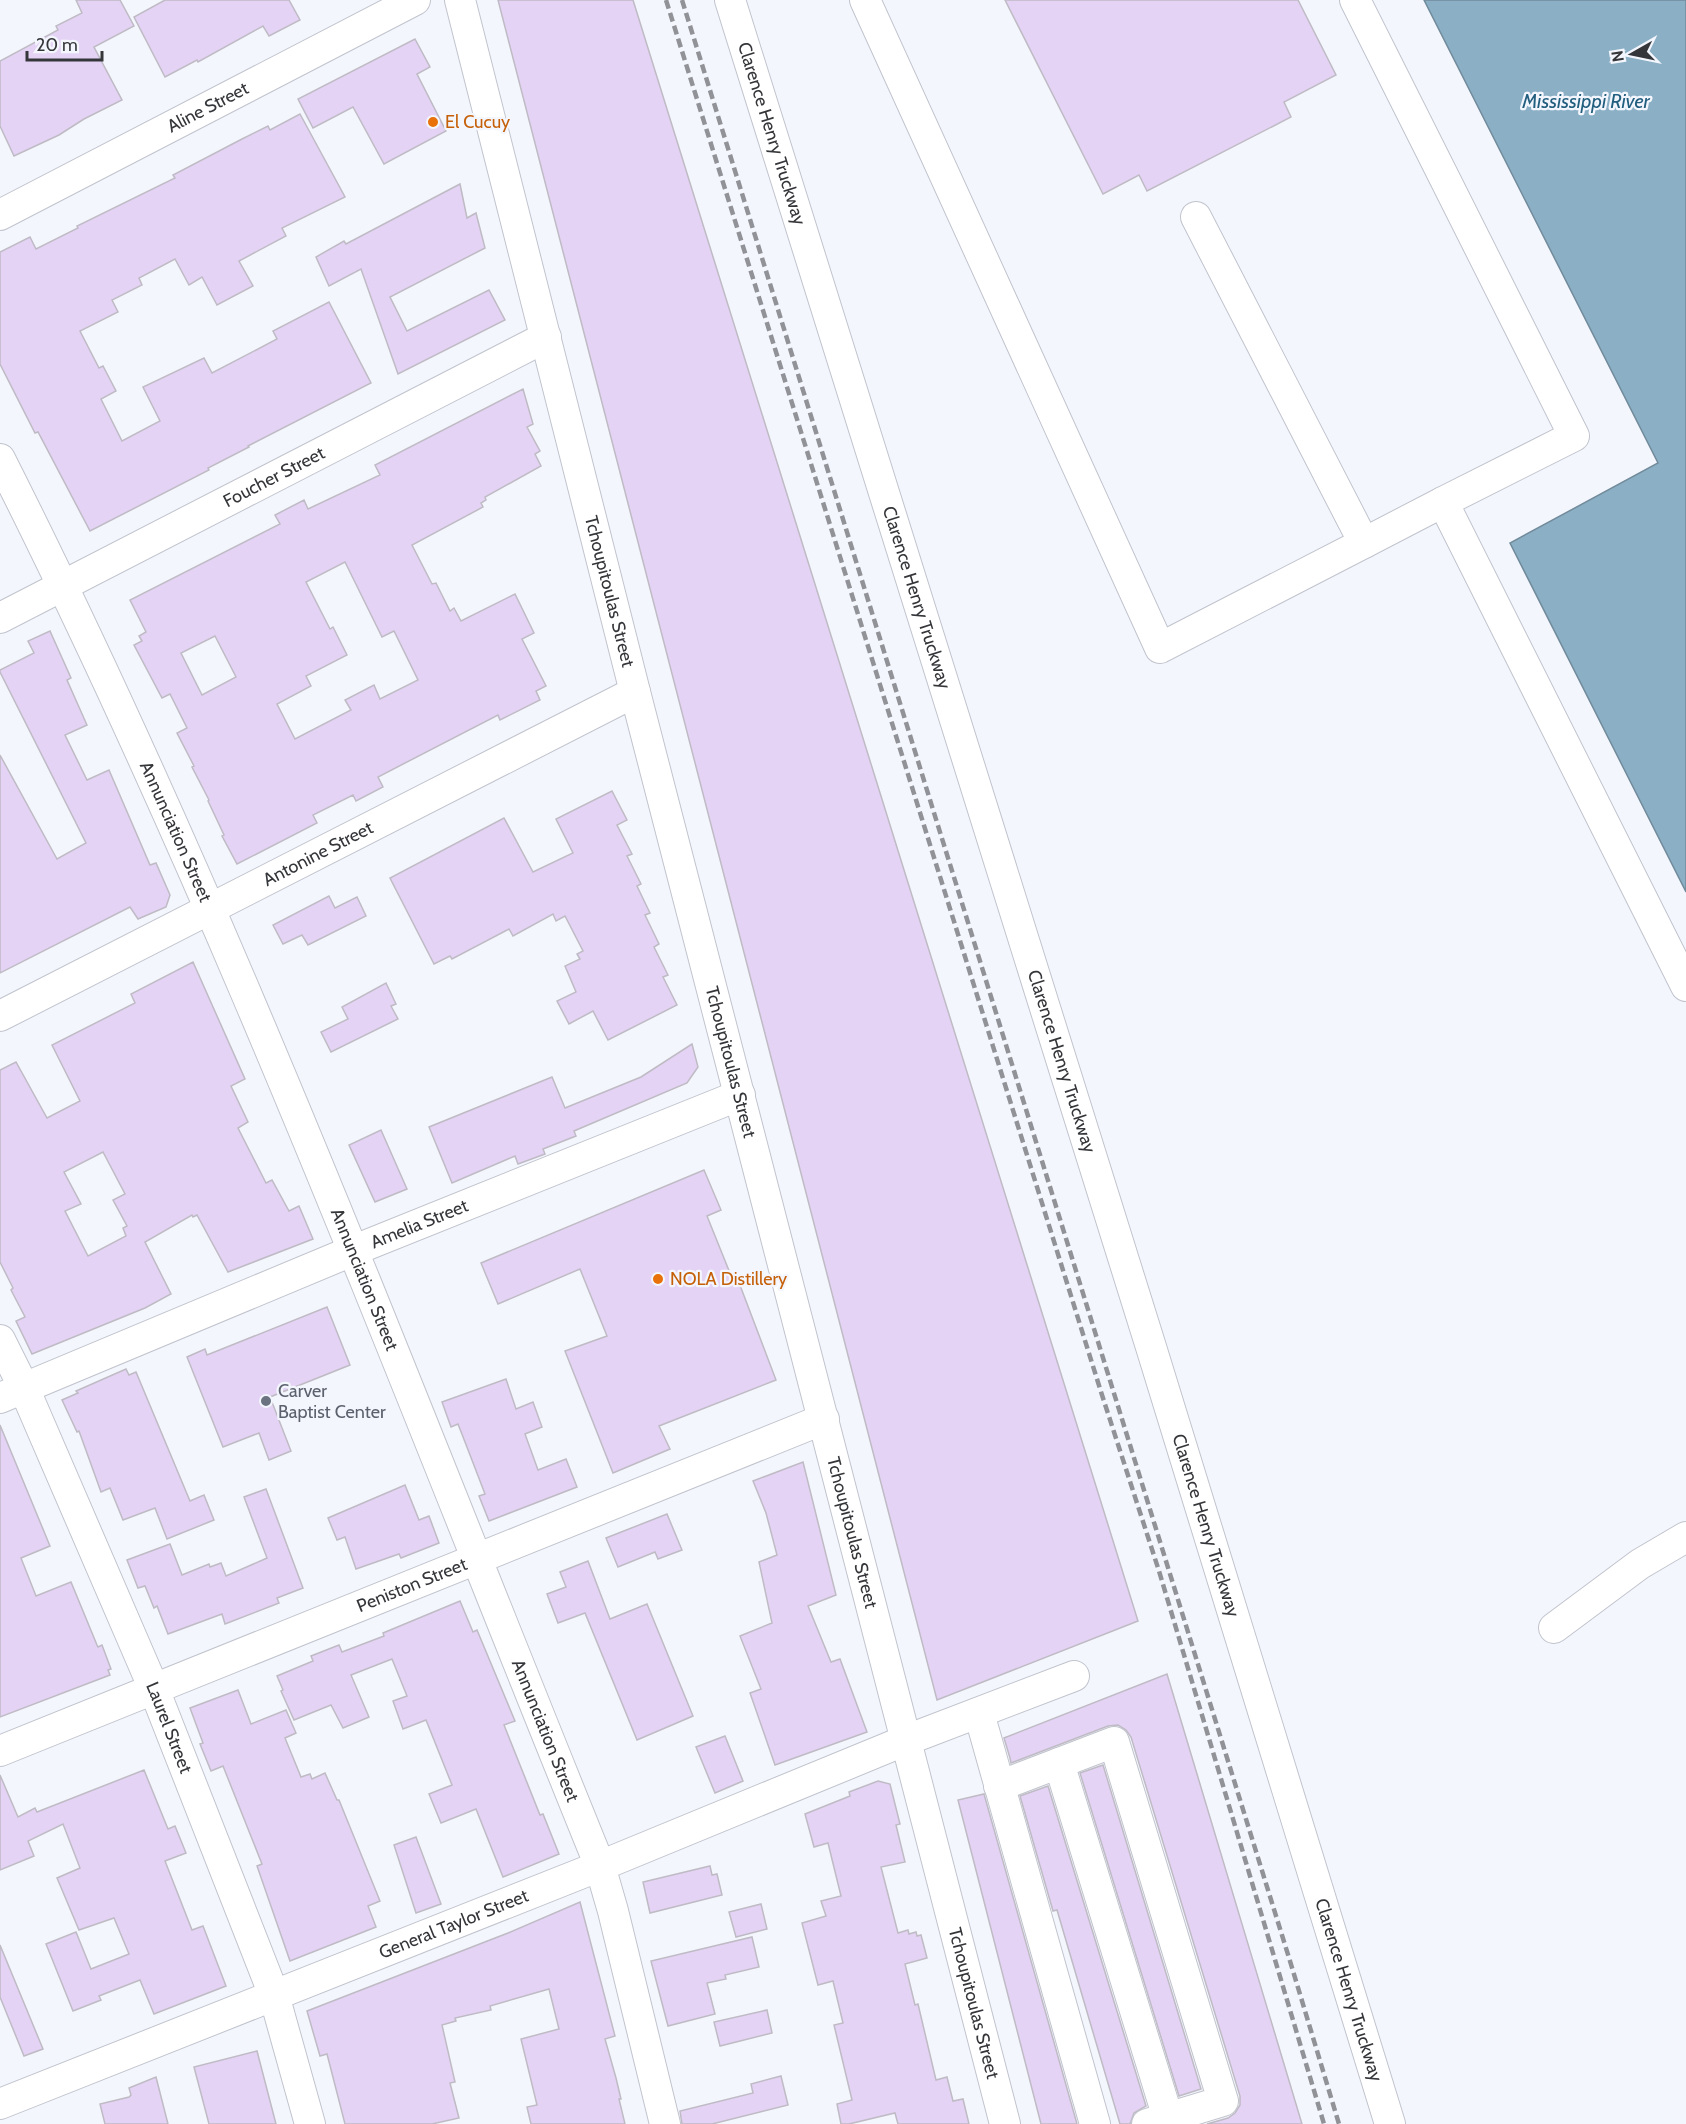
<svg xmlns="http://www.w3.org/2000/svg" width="1686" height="2124" viewBox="0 0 1686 2124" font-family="Cabin,sans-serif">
	<rect width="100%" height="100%" fill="#f4f6fe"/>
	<path fill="#8bafc5" stroke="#718b9b" stroke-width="1.5" d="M1424,0H1686V892L1510,543L1658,463Z"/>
	<g fill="#e4d3f5" stroke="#bfbbc4" stroke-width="1.5" fill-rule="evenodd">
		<path d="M76,0H120L134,26L94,47L122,100L84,119L59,135L14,156L0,126V61L58,30L56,26L82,13Z"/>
		<path d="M165,0H289L300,20L269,36L263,26L198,62L197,60L165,77L134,17Z"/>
		<path d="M498,0H633L1138,1621L937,1700Z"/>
		<path d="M1005,0H1298L1336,75L1284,102L1291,117L1147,191L1139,175L1103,194Z"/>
		<path d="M415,39L430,67L417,74L446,131L384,164L353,107L313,128L298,99Z"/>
		<path d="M300,114L345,197L282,228L286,236L239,261L253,286L217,305L202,277L189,285L175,259L139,278L142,285L112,300L118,312L80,331L99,368L103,366L116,391L101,399L122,441L160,421L143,387L204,358L212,373L277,339L273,331L329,302L371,383L248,446L249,447L208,468L209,470L90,531L38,432L35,433L0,364V252L30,237L36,249L78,228L77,226L175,178L173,175L242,139L268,126L270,130Z"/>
		<path d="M460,184L467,218L476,213L485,248L390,297L407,331L489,290L505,320L398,374L361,269L329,286L316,257L344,241L346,244Z"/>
		<path d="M523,389L533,424L527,427L540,451L535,454L541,466L485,497L486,500L481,503L483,507L412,545L432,584L436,583L450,611L454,608L461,621L515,594L534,633L522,639L546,686L536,691L540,700L500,720L498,715L378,777L383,787L356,801L353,795L313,815L317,823L237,864L222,836L224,835L208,801L209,800L192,767L194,766L177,733L187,728L170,694L162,698L134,645L142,641L139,636L146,632L130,600L280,524L275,515L304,500L308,509L380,475L375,465ZM345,562L382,637L394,631L418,680L380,699L374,685L345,700L351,710L295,739L277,704L311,686L306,676L347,655L333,627L330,629L306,582ZM215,636L236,677L202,695L181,653Z"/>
		<path d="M50,631L71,678L67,680L87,725L65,735L87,780L109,770L150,865L156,863L170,895L166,907L138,919L130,907L0,973V755L57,859L86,843L0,672V670L34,653L28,641Z"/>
		<path d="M612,791L627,820L617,825L632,854L627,856L641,884L637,886L650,913L645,915L659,944L654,947L668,975L663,977L677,1005L608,1040L593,1011L569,1024L557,1001L576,992L565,966L580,959L577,954L583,951L565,916L556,921L553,914L513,936L509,929L452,959L450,956L434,964L390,878L504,818L533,872L573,853L556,819Z"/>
		<path d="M329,896L335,908L357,897L366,916L308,945L302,935L283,944L273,925Z"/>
		<path d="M193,962L245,1079L231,1086L248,1122L238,1128L266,1183L272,1180L289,1211L299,1206L313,1239L228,1272L197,1215L193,1217L192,1215L145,1242L171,1294L145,1308L32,1354L16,1321L25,1317L11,1290L13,1288L0,1262V1070L16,1062L47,1118L80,1101L52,1045L135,1003L131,994ZM103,1152L125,1194L113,1200L127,1226L123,1228L126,1236L88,1256L65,1211L81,1204L64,1172Z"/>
		<path d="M386,983L396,1004L391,1006L398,1019L331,1052L321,1032L348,1019L342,1007Z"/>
		<path d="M692,1044L698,1067L687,1083L574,1131L576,1136L543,1149L545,1154L518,1164L515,1156L452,1183L429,1127L552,1077L565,1108L641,1077Z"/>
		<path d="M381,1130L407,1189L375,1202L349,1145Z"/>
		<path d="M704,1170L721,1210L707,1216L734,1283L738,1280L776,1380L659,1426L670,1449L613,1473L565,1351L607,1336L580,1269L498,1304L481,1263Z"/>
		<path d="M327,1307L350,1365L270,1397L291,1451L269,1460L259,1433L223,1447L187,1357L205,1349L207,1355Z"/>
		<path d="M126,1369L129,1375L136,1372L190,1501L204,1495L214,1520L167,1539L155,1508L123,1520L110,1488L101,1492L79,1431L77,1432L62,1400L78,1393L76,1391Z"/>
		<path d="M506,1379L516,1409L533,1402L542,1427L525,1434L538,1470L566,1459L577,1487L489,1521L479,1496L485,1494L465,1442L458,1424L451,1427L442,1402Z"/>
		<path d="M0,1425L50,1546L21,1558L36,1596L71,1582L97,1645L98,1647L102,1645L111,1669L108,1670L110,1675L0,1717Z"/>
		<path d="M803,1462L836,1595L808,1606L831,1662L840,1659L867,1732L775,1765L750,1693L761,1689L740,1636L772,1623L759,1562L777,1555L766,1513L753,1481Z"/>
		<path d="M405,1485L419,1520L429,1516L439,1543L401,1558L399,1554L356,1569L345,1537L337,1540L328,1518Z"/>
		<path d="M266,1489L303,1588L277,1598L279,1603L225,1624L222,1614L168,1634L157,1606L154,1608L145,1586L138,1588L127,1560L170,1544L182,1575L209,1564L210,1567L221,1563L226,1576L267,1558L244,1497Z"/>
		<path d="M667,1514L682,1550L658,1559L655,1552L618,1567L606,1538Z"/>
		<path d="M588,1561L610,1619L647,1604L693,1716L637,1740L585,1613L558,1623L547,1594L566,1587L560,1572Z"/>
		<path d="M460,1601L473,1632L477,1630L515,1721L504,1725L540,1815L543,1814L559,1854L503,1877L476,1809L441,1823L429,1794L452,1785L426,1720L403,1729L393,1701L407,1696L392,1659L351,1675L369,1717L343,1728L331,1705L294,1720L281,1691L283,1690L277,1676L313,1661L311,1656L339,1645L342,1652L384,1636L383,1633Z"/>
		<path d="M1167,1674L1302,2124H1207L1228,2118L1235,2113L1240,2105V2096L1131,1737L1126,1730L1118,1725L1108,1726L1011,1763L1010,1758L1004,1738Z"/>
		<path d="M238,1690L251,1724L286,1710L296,1733L285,1738L301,1777L310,1774L312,1779L325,1773L337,1800H339L380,1901L368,1906L376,1927L290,1961L257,1866L262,1864L223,1766L211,1771L200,1744L203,1743L190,1708Z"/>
		<path d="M725,1736L743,1781L715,1793L696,1747Z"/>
		<path d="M1103,1765L1201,2089L1179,2096L1080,1773Z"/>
		<path d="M144,1770L168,1829L175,1826L186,1853L165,1861L192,1930L203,1926L226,1986L154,2014L140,1980L99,1996L101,2000L73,2011L46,1944L76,1932L91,1969L129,1954L114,1918L79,1930L57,1878L80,1868L63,1824L28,1841L34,1856L0,1870V1775L18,1817L35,1808L37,1812Z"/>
		<path d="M878,1781L890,1784L900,1824L896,1825L905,1862L881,1867L898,1933L908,1930L909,1934L916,1932L917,1936L921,1935L927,1958L905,1964L915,2005L918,2004L936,2080L947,2077L953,2101L963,2099L969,2124H898L895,2113L849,2124H841L837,2104L852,2100L834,2025L843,2023L833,1981L818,1985L802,1923L826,1916L821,1901L841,1896L828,1843L814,1847L805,1814L850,1796L849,1792Z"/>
		<path d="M1048,1786L1146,2106L1134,2113L1130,2124H1120L1057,1910L1053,1911L1020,1796Z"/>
		<path d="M984,1794L1077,2124H1041L958,1800Z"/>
		<path d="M416,1837L441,1904L416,1913L394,1845Z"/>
		<path d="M710,1866L712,1875L717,1874L722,1895L650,1913L643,1882Z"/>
		<path d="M580,1902L615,2036L605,2039L616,2078L621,2099H619L625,2124H531L527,2107L537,2105L521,2039L559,2029L549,1989L490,2006L491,2010L455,2018L456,2021L442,2025L455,2082L450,2083L459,2118L432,2124H345L327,2054L320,2056L307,2011L508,1933Z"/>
		<path d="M761,1904L767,1929L736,1937L729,1912Z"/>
		<path d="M752,1937L759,1967L725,1975L726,1979L707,1983L715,2014L668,2026L651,1961Z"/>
		<path d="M0,1945L43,2049L24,2056L0,1997Z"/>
		<path d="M767,2010L772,2033L720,2046L714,2022Z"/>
		<path d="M257,2051L276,2124H209L194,2067Z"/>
		<path d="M781,2076L788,2105L712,2124H682L680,2111L753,2093L751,2084Z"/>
		<path d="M156,2077L168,2124H105L100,2104L129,2097L131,2095L129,2088Z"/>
	</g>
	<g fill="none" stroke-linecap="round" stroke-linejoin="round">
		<g stroke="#c1c4cd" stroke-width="32">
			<g id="minor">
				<path id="s1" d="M460,0L635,692L1005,2124"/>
				<path id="s2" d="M730,0L1151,1347L1390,2124"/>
				<path d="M865,0L1160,648L1364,543"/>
				<path d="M1355,0L1574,436L1443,502L1686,986"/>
				<path id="s3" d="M0,215L415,0"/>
				<path d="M1196,217L1364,543L1443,502"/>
				<path id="s4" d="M0,459C230,914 408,1394 600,1866L613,1911L665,2124"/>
				<path id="s5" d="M0,618L546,337"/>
				<path id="s6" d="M0,1016L635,692"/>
				<path id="s7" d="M0,1340L24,1388L154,1689L274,1995L310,2124"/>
				<path id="s8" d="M0,1398L352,1251L740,1095"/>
				<path d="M1554,1628L1640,1564L1686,1537"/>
				<path d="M979,1713L1095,2124"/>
				<path id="s9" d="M0,1751L824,1419"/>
				<path d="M1059,1763L1168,2118"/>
				<path d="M999,1786L1114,1742L1223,2101L1147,2124"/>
				<path id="s10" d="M0,2104L600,1866L904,1741L1074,1676"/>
			</g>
		</g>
		<use href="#minor" stroke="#fff" stroke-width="30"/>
		<g stroke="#909297" stroke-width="4.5" stroke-dasharray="9 4.5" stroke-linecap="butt">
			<path d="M666,0L1102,1395L1159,1571L1324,2124"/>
			<path d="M682,0L1290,1961L1339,2124"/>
		</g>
	</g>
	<g fill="#e8710a" stroke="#f4f6fe" stroke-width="2">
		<circle cx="433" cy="122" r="6"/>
		<circle cx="658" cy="1279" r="6"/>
	</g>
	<circle fill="#6b7280" stroke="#f4f6fe" stroke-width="2" cx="266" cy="1401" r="6"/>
	<g text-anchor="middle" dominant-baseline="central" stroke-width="4.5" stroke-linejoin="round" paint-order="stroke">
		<g font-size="18" fill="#35363a" stroke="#f4f6fe">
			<text stroke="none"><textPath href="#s3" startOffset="234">Aline Street</textPath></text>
			<text stroke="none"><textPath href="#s2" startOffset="140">Clarence Henry Truckway</textPath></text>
			<text stroke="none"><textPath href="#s5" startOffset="308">Foucher Street</textPath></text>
			<text stroke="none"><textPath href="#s1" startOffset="610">Tchoupitoulas Street</textPath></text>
			<text stroke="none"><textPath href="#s2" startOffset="626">Clarence Henry Truckway</textPath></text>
			<text stroke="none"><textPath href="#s4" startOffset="412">Annunciation Street</textPath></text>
			<text stroke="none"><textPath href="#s6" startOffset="357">Antonine Street</textPath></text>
			<text stroke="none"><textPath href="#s2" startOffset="1112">Clarence Henry Truckway</textPath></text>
			<text stroke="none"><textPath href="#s1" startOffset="1096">Tchoupitoulas Street</textPath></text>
			<text stroke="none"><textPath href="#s8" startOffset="454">Amelia Street</textPath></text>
			<text stroke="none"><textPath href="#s4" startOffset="898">Annunciation Street</textPath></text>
			<text stroke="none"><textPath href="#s2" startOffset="1598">Clarence Henry Truckway</textPath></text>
			<text stroke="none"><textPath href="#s1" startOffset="1582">Tchoupitoulas Street</textPath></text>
			<text stroke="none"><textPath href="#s9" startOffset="444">Peniston Street</textPath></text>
			<text stroke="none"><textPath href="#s7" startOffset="423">Laurel Street</textPath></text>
			<text stroke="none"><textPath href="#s4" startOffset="1384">Annunciation Street</textPath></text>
			<text stroke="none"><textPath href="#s10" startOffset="488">General Taylor Street</textPath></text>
			<text stroke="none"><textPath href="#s2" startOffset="2084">Clarence Henry Truckway</textPath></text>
			<text stroke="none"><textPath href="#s1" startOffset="2068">Tchoupitoulas Street</textPath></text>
		</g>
		<g font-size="18" fill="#c56008" stroke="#f4f6fe" text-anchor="start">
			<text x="445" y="122">El Cucuy</text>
			<text x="670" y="1279">NOLA Distillery</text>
		</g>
		<g font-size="18" fill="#5b616d" stroke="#f4f6fe" text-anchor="start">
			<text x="278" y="1391">Carver<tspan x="278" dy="21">Baptist Center</tspan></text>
		</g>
		<g font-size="20" font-style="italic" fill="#225e7e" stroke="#f4f6fe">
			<text x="1586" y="101">Mississippi River</text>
		</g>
	</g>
	<g transform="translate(1632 54) rotate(261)" stroke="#f4f6fe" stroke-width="4.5" paint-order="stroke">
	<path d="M0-4.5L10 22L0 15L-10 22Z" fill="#35363a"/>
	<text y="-9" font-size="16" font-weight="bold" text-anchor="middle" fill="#35363a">N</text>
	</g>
	<path d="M27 51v9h75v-9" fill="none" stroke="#35363a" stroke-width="3"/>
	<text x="36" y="51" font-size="18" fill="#35363a" stroke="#f4f6fe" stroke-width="4.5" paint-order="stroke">20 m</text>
</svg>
